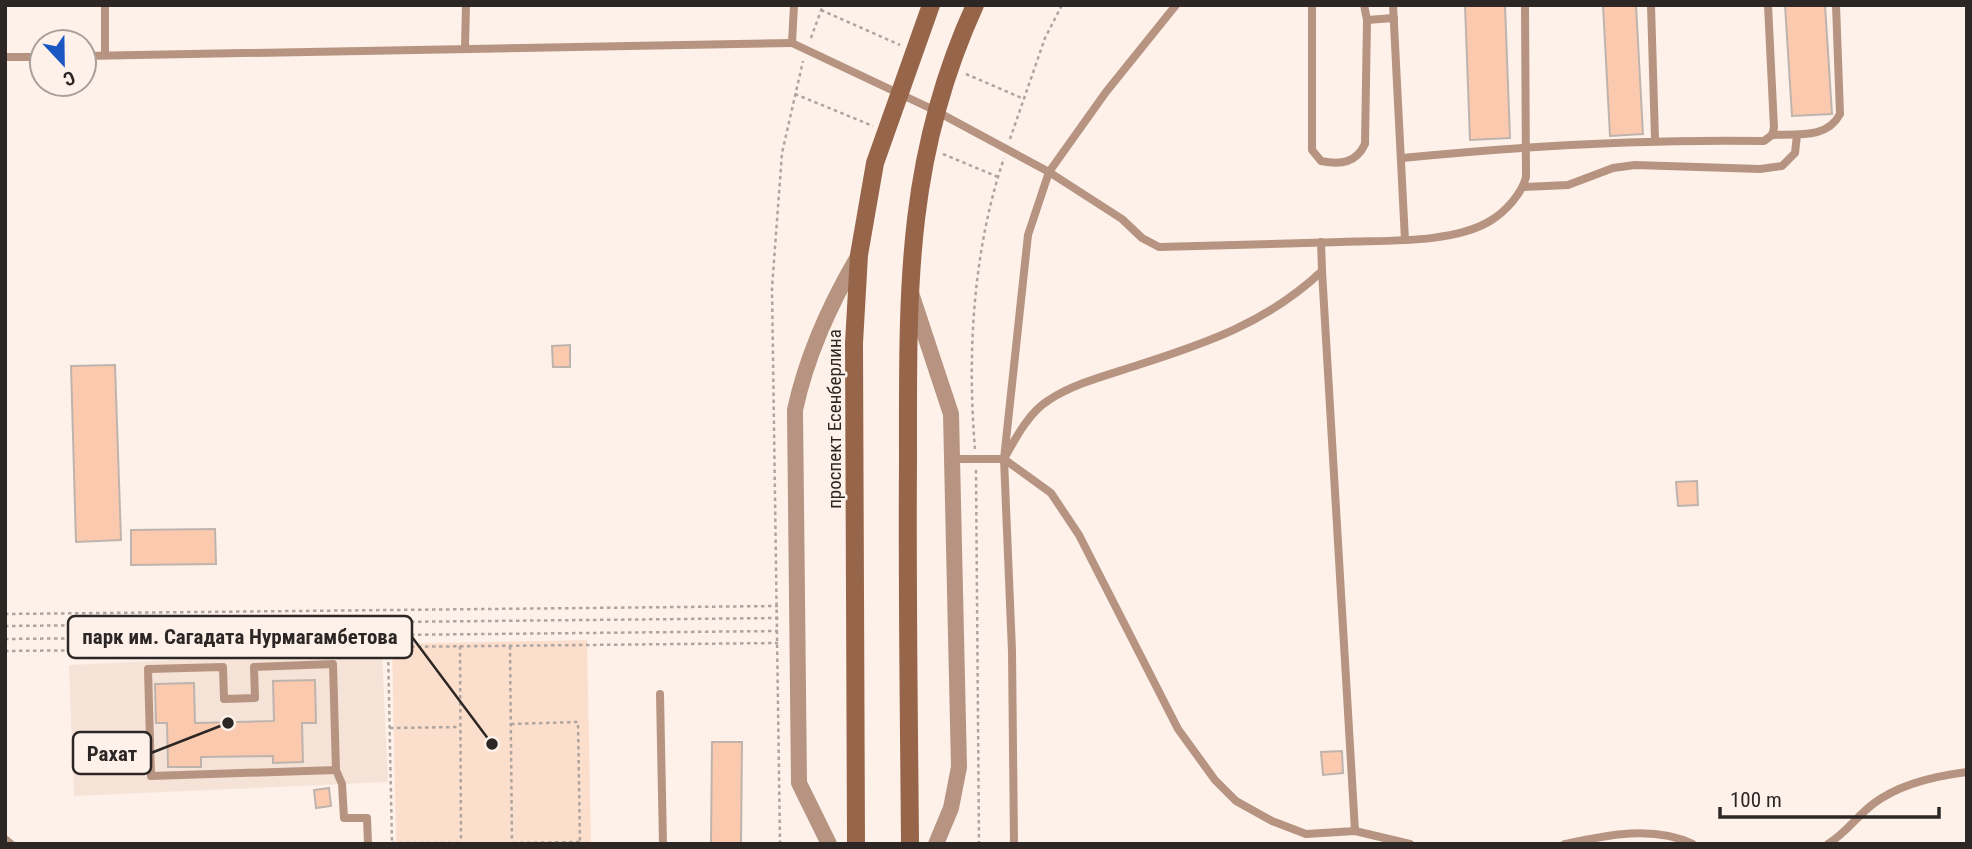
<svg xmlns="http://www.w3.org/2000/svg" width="1972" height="849" viewBox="0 0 1972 849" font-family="'Roboto Condensed',sans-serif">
	<rect width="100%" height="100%" fill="#fdf1ea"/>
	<path fill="#f6e3d8" d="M382,650L388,782L74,796L69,665Z"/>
	<path fill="#fcdecd" d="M587,640L591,844H396L392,644Z"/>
	<g fill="#fbcaae" stroke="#bfb3ad" stroke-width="2">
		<path d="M1465,5H1505L1510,138L1470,140Z"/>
		<path d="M1603,5H1636L1643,134L1610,136Z"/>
		<path d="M1785,5H1825L1832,114L1792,116Z"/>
		<path d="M570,345V367H553L552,346Z"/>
		<path d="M115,365L121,540L76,542L71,366Z"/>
		<path d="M1697,481L1698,505L1678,506L1676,482Z"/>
		<path d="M215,529L216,564L131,565V530Z"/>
		<path d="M315,680L316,723H302L303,762L273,763V756L201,757V767H168L167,723H156L155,684L194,683L195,723L274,721L273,681Z"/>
		<path d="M712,742H742L741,844H711Z"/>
		<path d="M1342,751L1343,773L1323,775L1321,752Z"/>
		<path d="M329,788L331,806L316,808L314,790Z"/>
	</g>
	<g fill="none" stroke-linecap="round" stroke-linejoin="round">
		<g stroke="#aea5a0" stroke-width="2.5" stroke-dasharray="3.5 3.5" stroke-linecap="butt">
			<path d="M821,10L900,45"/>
			<path d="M811,38L823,5"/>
			<path d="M966,74L1024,99"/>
			<path d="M795,94L873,126"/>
			<path d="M1010,139L1045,38L1062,5"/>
			<path d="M943,154L998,177"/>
			<path d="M975,449C967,353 973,250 1004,158"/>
			<path d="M976,470L979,844"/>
			<path d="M5,614L778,606"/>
			<path d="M5,626L779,618"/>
			<path d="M5,639L778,631"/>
			<path d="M460,646L461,844"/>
			<path d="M510,646L512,844"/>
			<path d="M388,648L392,844"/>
			<path d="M5,651L778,643"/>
			<path d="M511,724L578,722L580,844"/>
			<path d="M390,728L460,727"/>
			<path d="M392,843H461"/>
			<path d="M513,843L580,842"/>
			<path d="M780,844L772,288L782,153L803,61"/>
		</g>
		<g stroke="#b79481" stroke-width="8">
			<path d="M105,5V55"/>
			<path d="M794,5L792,43L934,110L1049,172L1122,219L1142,238L1159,247C1219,245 1280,244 1341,242C1384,240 1452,244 1490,221C1505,212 1522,194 1526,177L1525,5"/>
			<path d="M1312,5V150L1321,161C1341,165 1356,163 1365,144L1367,20L1364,5"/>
			<path d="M1393,5L1405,240"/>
			<path d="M1651,5L1655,139"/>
			<path d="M1367,20L1394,18"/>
			<path d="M465,48L466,5"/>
			<path d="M84,56L792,43"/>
			<path d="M5,57H42"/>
			<path d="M1772,135C1798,134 1827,139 1840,114L1836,5"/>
			<path d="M1402,158C1523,146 1642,139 1764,141L1772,135L1774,128L1768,5"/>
			<path d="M1524,187L1568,185L1613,168L1635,165L1760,169L1782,166L1795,153L1797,135"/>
			<path d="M1322,271L1355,831"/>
			<path d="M951,459H1004C1015,439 1029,412 1049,400C1075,383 1108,375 1138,365C1207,343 1268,322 1322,271L1321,242"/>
			<path d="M1004,459L1051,493L1079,535L1178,729L1215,780L1236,801L1272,821L1306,834L1355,831L1410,844"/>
			<path d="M660,694L663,844"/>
			<path d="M336,770L151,776L148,669L223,667L224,699L255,698L254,667L333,664L336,770L342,784L344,818H367L368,844"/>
			<path d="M5,839L11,844"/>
			<path d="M1014,844L1012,651L1004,459L1028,235L1049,172L1106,92L1176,5"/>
			<path d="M1565,844C1607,835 1653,825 1693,844"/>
			<path d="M1828,844C1846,833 1856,817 1873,804C1899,784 1935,776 1967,772"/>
		</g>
		<g stroke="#b79481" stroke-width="16">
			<path d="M911,293L951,414L959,767L951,808L936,844"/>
			<path d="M829,844L799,783L795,410C807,354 830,304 859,255"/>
		</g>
		<g stroke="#97664a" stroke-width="18">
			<path d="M856,844L854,343L859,255L875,163L931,5"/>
			<path d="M910,844C909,717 907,589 908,462C908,296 904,160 975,5"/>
		</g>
	</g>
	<g text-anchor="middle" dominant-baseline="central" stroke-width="5" stroke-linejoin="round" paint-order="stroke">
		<g font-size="19" fill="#2c2725" stroke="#fdf1ea">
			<text transform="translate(834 419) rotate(-90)">проспект Есенберлина</text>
		</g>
	</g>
	<path fill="none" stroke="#2c2725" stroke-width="2.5" d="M492 744L412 637M228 723L151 753"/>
	<g fill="#2c2725" stroke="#fdf1ea" stroke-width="2.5">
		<circle cx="492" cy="744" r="7"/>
		<circle cx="228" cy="723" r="7"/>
	</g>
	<g fill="#fdf1ea" stroke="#2c2725" stroke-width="2.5">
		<rect x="68" y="616" width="344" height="42" rx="7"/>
		<rect x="73" y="732" width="78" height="42" rx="7"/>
	</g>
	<g font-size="21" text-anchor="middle" font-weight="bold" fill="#2c2725">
		<text x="240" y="644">парк им. Сагадата Нурмагамбетова</text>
		<text x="112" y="761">Рахат</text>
	</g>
	<rect width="1972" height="849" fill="none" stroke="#2c2725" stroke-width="14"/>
	<g transform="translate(63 63) rotate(158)"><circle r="33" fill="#fdf1ea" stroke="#a9a09b" stroke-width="2"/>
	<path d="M0-5L12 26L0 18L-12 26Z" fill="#1b57c3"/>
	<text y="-10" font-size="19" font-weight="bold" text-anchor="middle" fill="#2c2725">С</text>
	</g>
	<path d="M1720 807v10h219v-10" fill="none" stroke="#2c2725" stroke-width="3.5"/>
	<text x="1730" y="807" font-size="21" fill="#2c2725" stroke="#fdf1ea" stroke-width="5" paint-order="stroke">100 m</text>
</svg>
